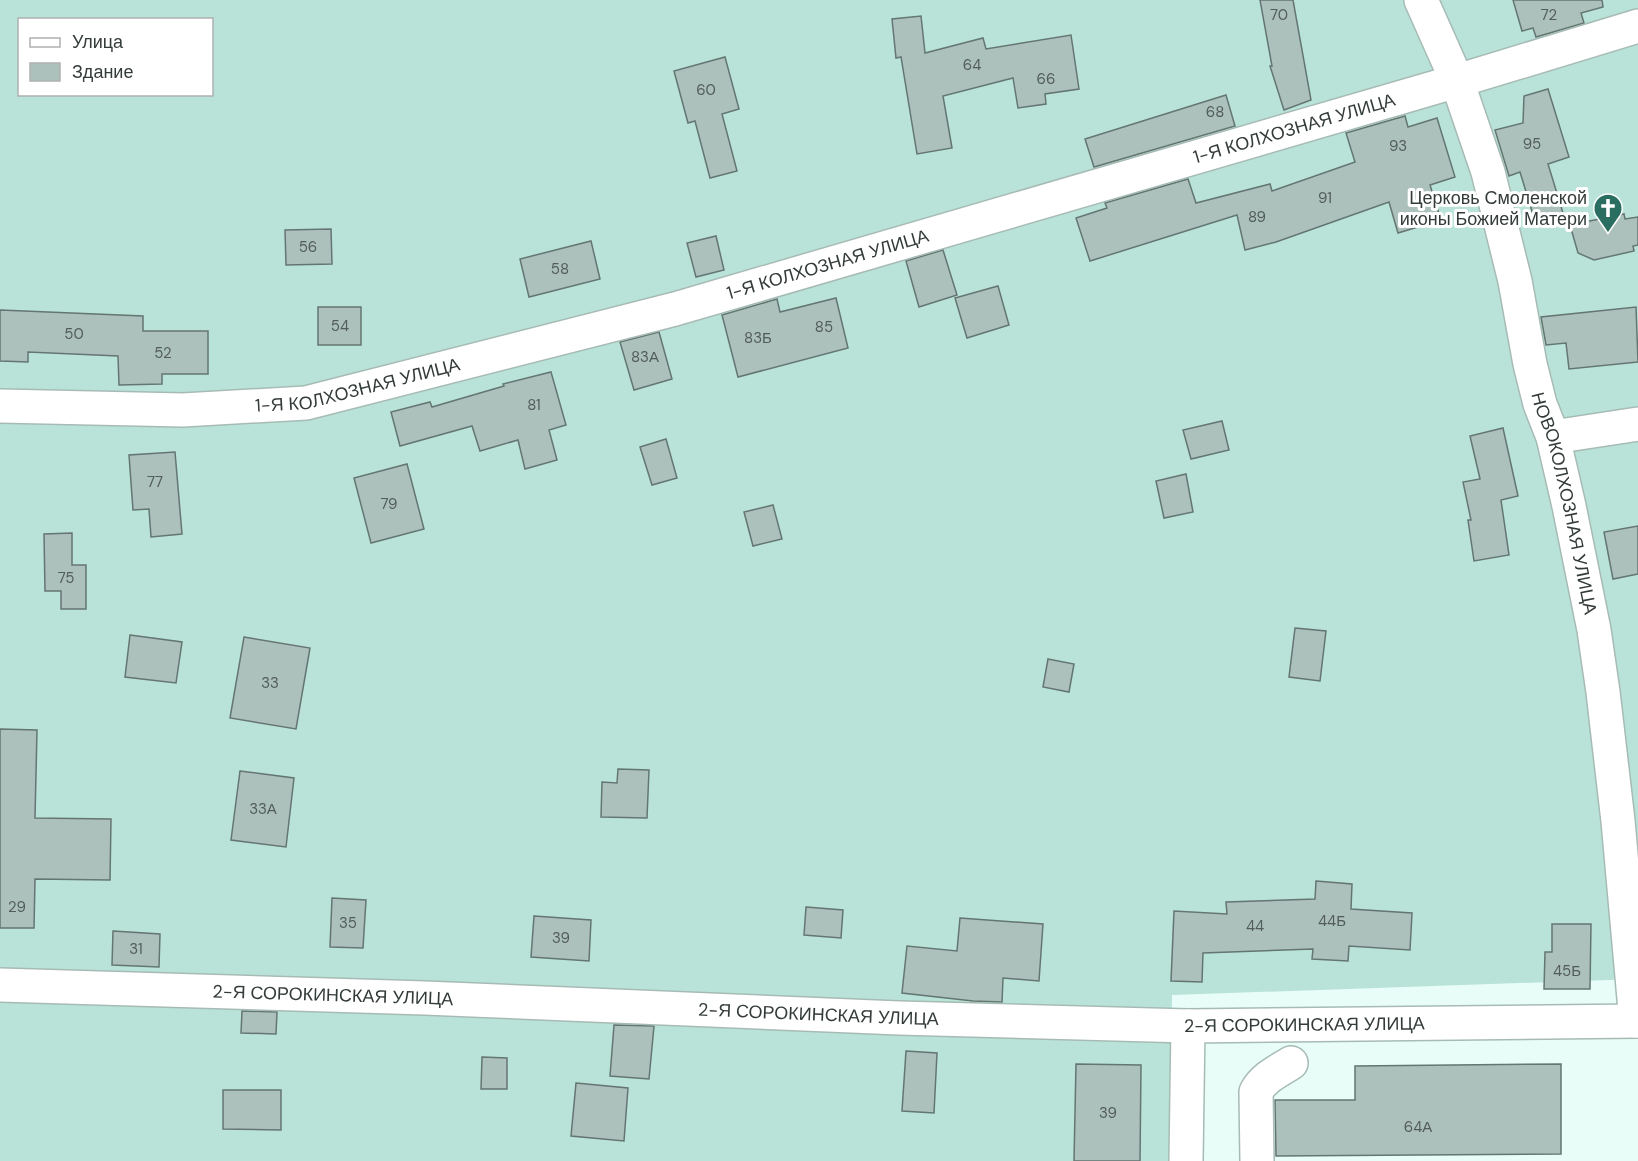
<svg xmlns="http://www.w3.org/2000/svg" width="1638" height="1161" viewBox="0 0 1638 1161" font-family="'DM Sans',sans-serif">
	<rect width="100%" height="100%" fill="#e8fdf8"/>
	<path fill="#b9e3d8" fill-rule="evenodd" d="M0,0H1638V979L1172,995L1169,1161H0ZM20,20H212V94H20Z"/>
	<g fill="#adc1bc" stroke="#647671" stroke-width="1.5">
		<path d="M1260,0H1293L1311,100L1284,110L1270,66H1272Z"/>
		<path d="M1513,0H1602L1603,7L1581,13L1584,23L1536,37L1533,28L1522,31Z"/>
		<path d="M921,16L925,53L983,38L986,49L1071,35L1079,89L1045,94L1046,104L1018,108L1013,78L943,96L952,148L917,154L901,57L896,58L892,19Z"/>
		<path d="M725,57L739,109L722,114L737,171L710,178L695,121L688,123L674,71Z"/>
		<path d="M1548,89L1569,157L1548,164L1563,213L1535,221L1520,172L1509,176L1495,130L1523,123L1524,96Z"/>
		<path d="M1226,95L1235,126L1094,167L1085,139Z"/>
		<path d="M1405,116L1408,127L1437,118L1455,177L1430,185L1441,220L1398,233L1389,202L1276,242L1245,250L1237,215L1090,261L1076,218L1107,208L1105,203L1188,179L1196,203L1270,184L1272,191L1355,162L1346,133Z"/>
		<path d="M1624,214L1625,219L1638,217V245L1633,246L1634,251L1594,260L1578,253L1570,225Z"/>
		<path d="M331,229L332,264L286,265L285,230Z"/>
		<path d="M716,236L724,270L696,277L687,243Z"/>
		<path d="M591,241L600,279L529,297L520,259Z"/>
		<path d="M943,250L957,295L919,307L906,261Z"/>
		<path d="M998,286L1009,325L967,338L955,298Z"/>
		<path d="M836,298L848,348L738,377L722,315L777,299L780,312Z"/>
		<rect x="318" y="307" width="43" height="38"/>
		<path d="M1636,307L1638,362L1569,369L1566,343L1546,345L1541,317Z"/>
		<path d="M0,310L143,316V331H208V374H162V384L119,385L118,356L28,352V362L0,361Z"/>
		<path d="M659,332L672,379L634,390L620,342Z"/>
		<path d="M551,372L566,425L549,430L557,460L525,469L518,440L480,451L472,426L400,446L391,412L430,402L432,407L504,386L503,384Z"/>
		<path d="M1222,421L1229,450L1191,459L1183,430Z"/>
		<path d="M1503,428L1518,496L1501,500L1509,555L1474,561L1468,520H1471L1463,482L1480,479L1470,436Z"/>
		<path d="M666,439L677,478L652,485L640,447Z"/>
		<path d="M175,452L182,534L151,537L149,509L133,510L129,455Z"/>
		<path d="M407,464L424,529L371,543L354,478Z"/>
		<path d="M1186,474L1193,512L1164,518L1156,481Z"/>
		<path d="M773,505L782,539L753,546L744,512Z"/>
		<path d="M1638,526V574L1613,579L1604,532Z"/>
		<path d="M72,533V565H86V609H61V591H45L44,534Z"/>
		<path d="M1295,628L1326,631L1320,681L1289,677Z"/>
		<path d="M130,635L182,642L176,683L125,677Z"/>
		<path d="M244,637L310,648L296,729L230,718Z"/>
		<path d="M1048,659L1074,664L1069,692L1043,687Z"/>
		<path d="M0,729L37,730L35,818L111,819L110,880L35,879L34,928H0Z"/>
		<path d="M618,769L649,770L647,818L601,817L602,782L617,783Z"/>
		<path d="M240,771L294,778L286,847L231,840Z"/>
		<path d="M1316,881L1352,884L1351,909L1412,913L1410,950L1349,946L1348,961L1312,959L1313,949L1203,953L1202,982L1171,981L1174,911L1227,914L1226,902L1315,899Z"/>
		<path d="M332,898L366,900L363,948L330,947Z"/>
		<path d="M806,907L843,910L841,938L804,935Z"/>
		<path d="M534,916L591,920L589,961L531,957Z"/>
		<path d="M960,918L1043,924L1039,981L1003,978L1002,1002L973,1001L902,993L907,946L957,951Z"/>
		<path d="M1552,924H1591L1590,989H1544L1545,952H1552Z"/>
		<path d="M113,931L160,934L159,967L112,965Z"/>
		<path d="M242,1011L277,1012L276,1034L241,1033Z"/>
		<path d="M614,1025L654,1026L649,1079L610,1076Z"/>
		<path d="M906,1051L937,1053L934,1113L902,1111Z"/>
		<path d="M482,1057L507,1058V1089H481Z"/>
		<path d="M1076,1064L1141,1065L1140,1161H1074Z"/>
		<path d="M1561,1064V1154L1276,1156L1275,1100H1355V1066Z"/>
		<path d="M576,1083L628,1088L624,1141L571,1136Z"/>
		<path d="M223,1090H281V1130L223,1129Z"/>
	</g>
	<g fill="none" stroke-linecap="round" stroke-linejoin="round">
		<g stroke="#a7bbb5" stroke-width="36">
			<g id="minor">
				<path id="s1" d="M1421,0L1457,81L1488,172L1515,281L1530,364L1540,404L1553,437L1569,506L1594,630L1603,692L1618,821L1636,1021"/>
				<path id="s2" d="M0,406L183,410L306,403L675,309L1457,81L1638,26"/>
				<path d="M1553,437L1638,424"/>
				<path id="s3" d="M0,985L425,998L899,1018L1188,1026L1638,1021"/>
				<path d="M1186,1161L1188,1026"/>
				<path d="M1257,1161L1256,1092C1263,1078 1278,1071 1291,1063"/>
			</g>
		</g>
		<use href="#minor" stroke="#fff" stroke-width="33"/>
	</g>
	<defs>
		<g id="church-pin" transform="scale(1.5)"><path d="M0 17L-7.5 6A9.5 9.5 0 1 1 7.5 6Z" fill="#296e60" stroke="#fff"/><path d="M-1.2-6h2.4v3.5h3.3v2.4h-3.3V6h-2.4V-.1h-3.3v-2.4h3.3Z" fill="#fff"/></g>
	</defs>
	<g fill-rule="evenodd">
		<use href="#church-pin" x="1608" y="208"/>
	</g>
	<g text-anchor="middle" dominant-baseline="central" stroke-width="6" stroke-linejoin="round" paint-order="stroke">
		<g font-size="15" fill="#525d5a">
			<text x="1279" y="15">70</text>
			<text x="1549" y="15">72</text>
			<text x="972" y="65">64</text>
			<text x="1046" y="79">66</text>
			<text x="706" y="90">60</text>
			<text x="1215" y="112">68</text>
			<text x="1532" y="144">95</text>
			<text x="1398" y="146">93</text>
			<text x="1325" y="198">91</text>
			<text x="1257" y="217">89</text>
			<text x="308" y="247">56</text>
			<text x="560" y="269">58</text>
			<text x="340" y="326">54</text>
			<text x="824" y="327">85</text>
			<text x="74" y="334">50</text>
			<text x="758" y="338">83Б</text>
			<text x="163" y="353">52</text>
			<text x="645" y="357">83А</text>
			<text x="534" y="405">81</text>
			<text x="155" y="482">77</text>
			<text x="389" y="504">79</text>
			<text x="66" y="578">75</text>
			<text x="270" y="683">33</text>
			<text x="263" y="809">33А</text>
			<text x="17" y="907">29</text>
			<text x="1332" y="921">44Б</text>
			<text x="348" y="923">35</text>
			<text x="1255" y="926">44</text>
			<text x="561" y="938">39</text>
			<text x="136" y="949">31</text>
			<text x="1567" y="971">45Б</text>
			<text x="1108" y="1113">39</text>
			<text x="1418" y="1127">64А</text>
		</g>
		<g font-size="18" fill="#343c3a" stroke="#fff">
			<text stroke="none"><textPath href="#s2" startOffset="1332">1-Я КОЛХОЗНАЯ УЛИЦА</textPath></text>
			<text stroke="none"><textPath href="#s2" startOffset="846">1-Я КОЛХОЗНАЯ УЛИЦА</textPath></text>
			<text stroke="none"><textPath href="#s2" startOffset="360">1-Я КОЛХОЗНАЯ УЛИЦА</textPath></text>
			<text stroke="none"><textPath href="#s1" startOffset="525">НОВОКОЛХОЗНАЯ УЛИЦА</textPath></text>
			<text stroke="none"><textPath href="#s3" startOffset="333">2-Я СОРОКИНСКАЯ УЛИЦА</textPath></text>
			<text stroke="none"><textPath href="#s3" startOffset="819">2-Я СОРОКИНСКАЯ УЛИЦА</textPath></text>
			<text stroke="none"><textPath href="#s3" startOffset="1305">2-Я СОРОКИНСКАЯ УЛИЦА</textPath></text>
		</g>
		<g font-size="18" fill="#343c3a" stroke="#fff" text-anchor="end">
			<text x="1587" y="198">Церковь Смоленской<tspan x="1587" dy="21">иконы Божией Матери</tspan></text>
		</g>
	</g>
	<rect x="18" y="18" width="195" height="78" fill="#ffffff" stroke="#aeb1b0" stroke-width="1.5"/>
	<rect x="30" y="38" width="30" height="9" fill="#ffffff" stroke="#aeb1b0" stroke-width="1.5"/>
	<text x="72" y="48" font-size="18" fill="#343c3a">Улица</text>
	<rect x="30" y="63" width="30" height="18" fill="#adc1bc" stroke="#aeb1b0" stroke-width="1.5"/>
	<text x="72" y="78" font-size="18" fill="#343c3a">Здание</text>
</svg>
